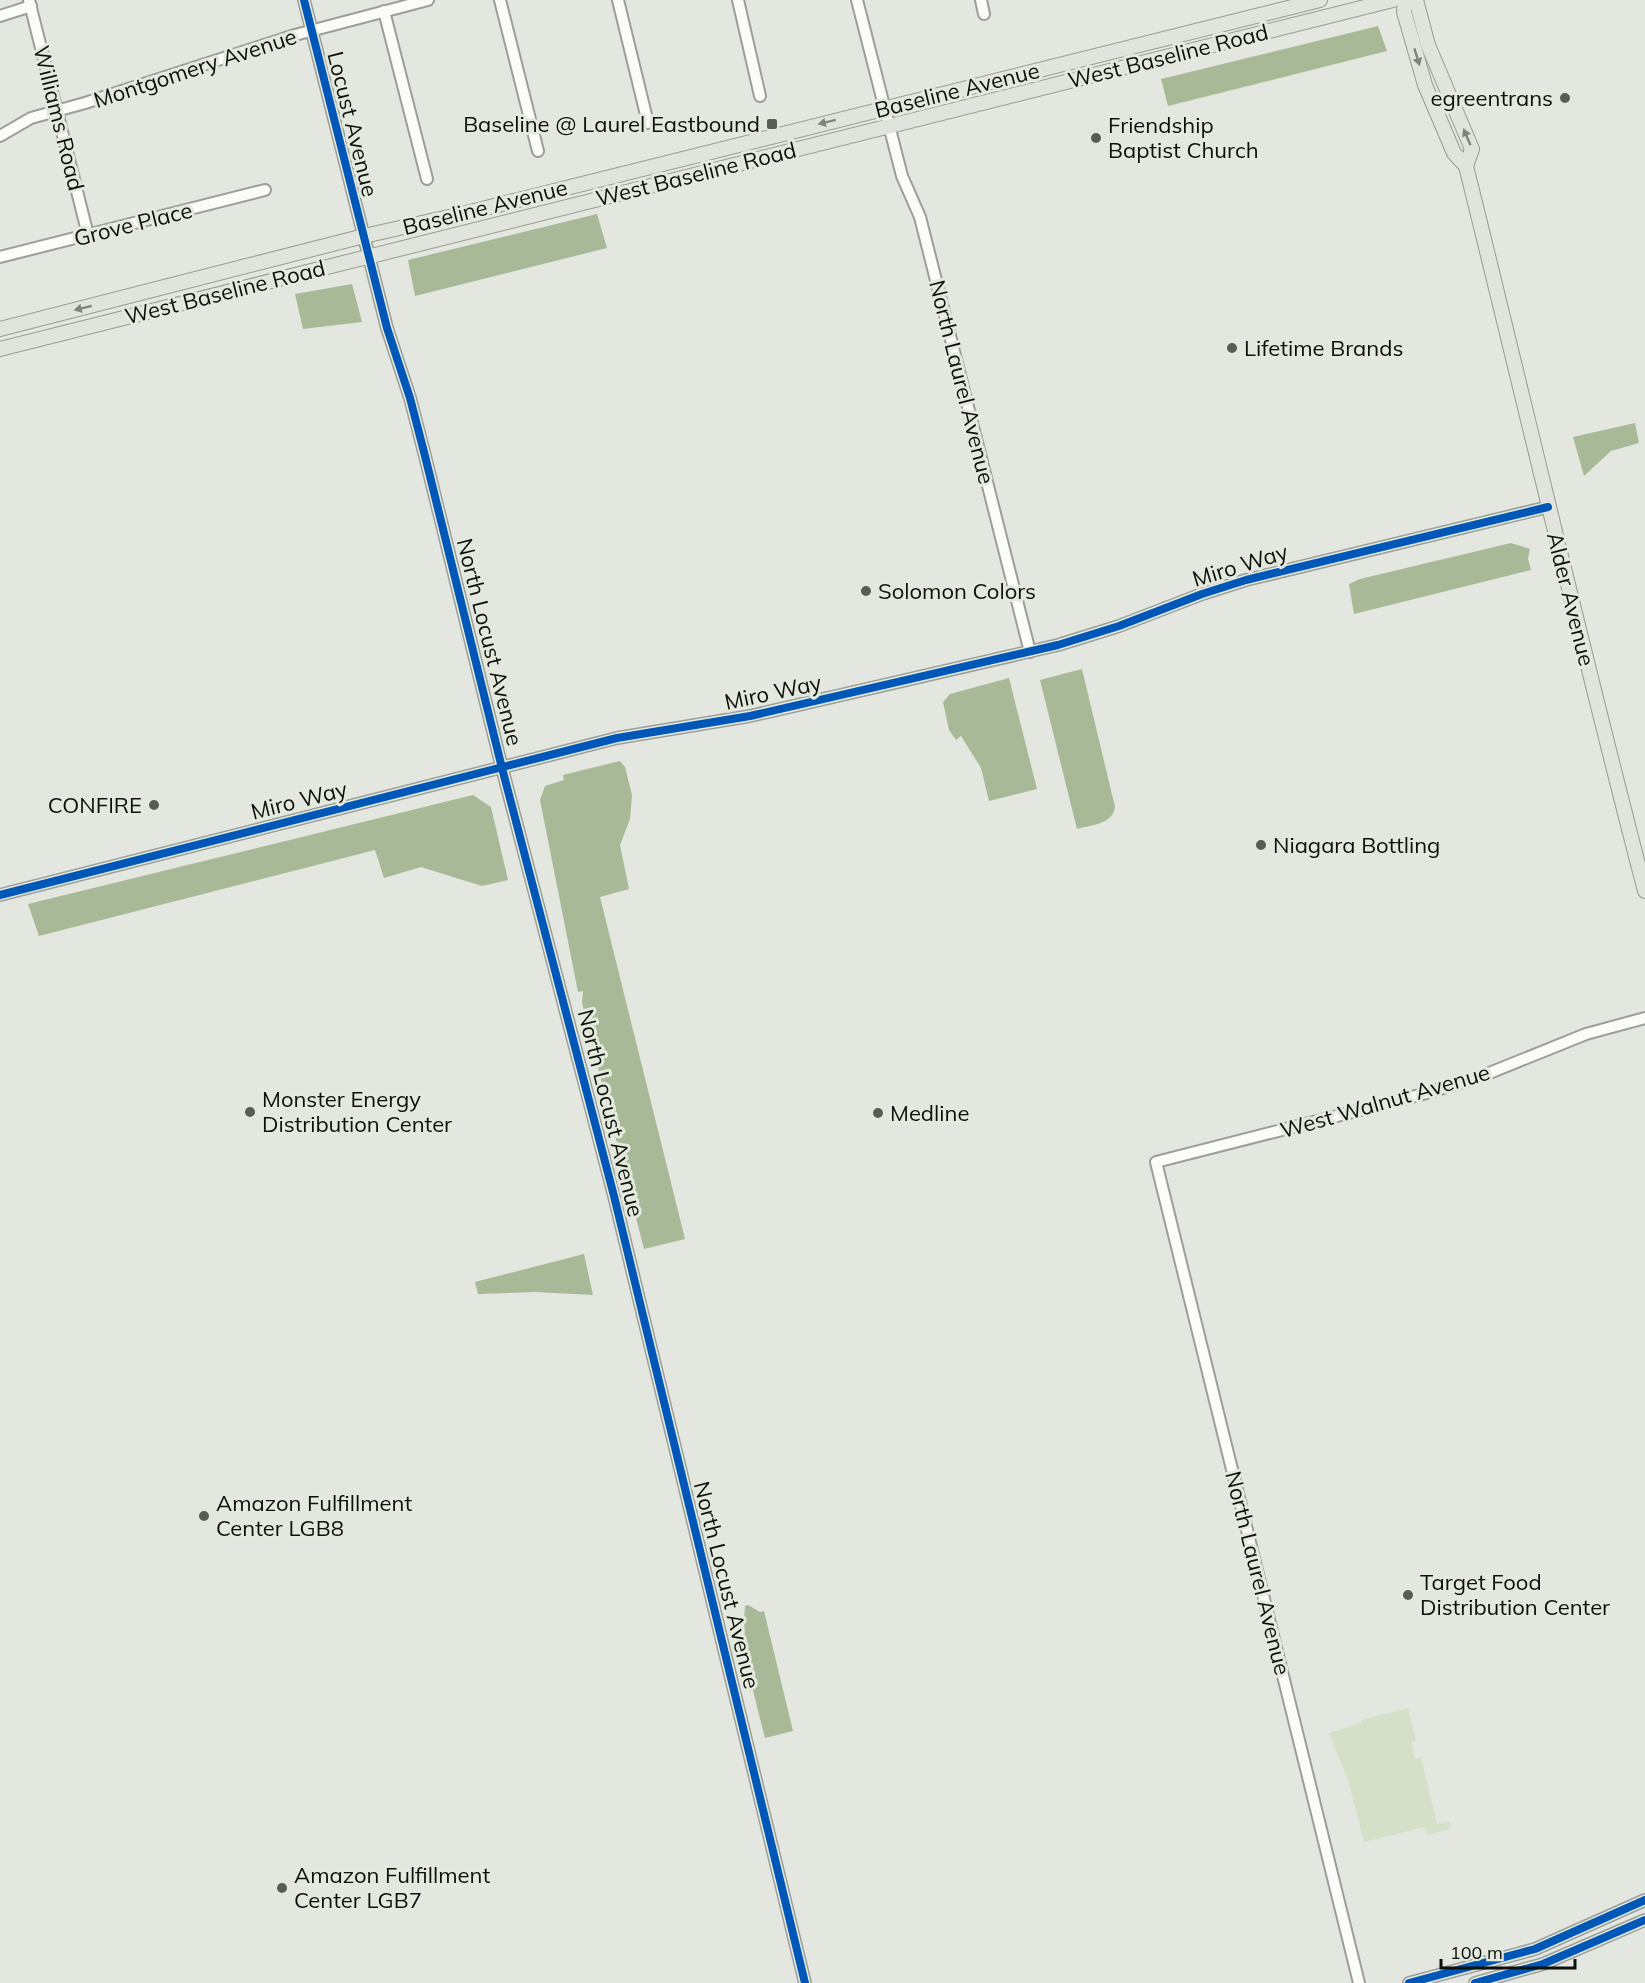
<svg xmlns="http://www.w3.org/2000/svg" width="1645" height="1983" viewBox="0 0 1645 1983" font-family="Mulish,sans-serif">
	<rect width="100%" height="100%" fill="#e3e7e0"/>
	<path fill="#d5e0c9" d="M1408,1708L1416,1741L1411,1742L1415,1759L1421,1758L1437,1824L1449,1821L1451,1829L1427,1835L1425,1827L1364,1842L1348,1780L1329,1733L1361,1723V1720Z"/>
	<g fill="#a8b997">
		<path d="M1378,26L1387,51L1168,106L1161,79Z"/>
		<path d="M597,214L607,248L415,296L408,260Z"/>
		<path d="M352,284L362,322L303,329L295,294Z"/>
		<path d="M1635,423L1639,443L1611,451L1584,476L1573,437Z"/>
		<path d="M1511,543L1530,549L1528,559L1531,570L1354,614L1349,584L1360,579Z"/>
		<path d="M1082,669L1115,807C1113,824 1091,825 1077,829L1040,680Z"/>
		<path d="M1009,678L1037,789L989,801L981,768L961,736L956,740L949,730L943,702L950,694Z"/>
		<path d="M620,761L625,767L632,795L630,819L620,845L629,889L600,897L685,1239L644,1249L587,1025L582,1002L583,991L578,992L540,800L545,786L564,780L563,775Z"/>
		<path d="M473,795L491,807L508,880L482,886L421,867L384,878L375,850L39,936L28,904Z"/>
		<path d="M584,1254L593,1295L535,1292L478,1294L475,1282Z"/>
		<path d="M748,1605L760,1612L764,1611L793,1731L765,1738C754,1694 741,1651 745,1606Z"/>
	</g>
	<g fill="none" stroke-linecap="round" stroke-linejoin="round">
		<g stroke="#9c9e9a" stroke-width="14">
			<g id="minor">
				<path d="M29,0L88,235"/>
				<path d="M304,0L387,328L410,398L424,452L502,768L614,1196L805,1983"/>
				<path d="M500,0L538,151"/>
				<path d="M618,0L648,123"/>
				<path d="M738,0L760,96"/>
				<path d="M857,0L902,176L920,217L1030,652"/>
				<path d="M981,0L984,14"/>
				<path d="M384,11L427,179"/>
				<path d="M0,16L31,6"/>
				<path d="M0,136L31,118L85,103L295,35L428,0"/>
				<path d="M0,257L265,190"/>
				<path d="M0,895L617,738L750,716L1058,645L1119,626L1202,594L1246,580L1548,507"/>
				<path d="M1359,1983L1156,1162L1423,1094L1477,1078L1586,1034L1645,1018"/>
				<path d="M1409,1983L1535,1949L1645,1900"/>
				<path d="M1475,1983L1543,1964L1645,1920"/>
			</g>
		</g>
		<g stroke="#959d8d" stroke-width="16">
			<g id="major">
				<path d="M1405,0L1404,12L1425,85L1454,153L1466,166C1526,408 1582,650 1645,891"/>
				<path d="M1416,0L1428,45L1472,149L1466,166"/>
				<path d="M0,329L364,236L462,214L1320,0"/>
				<path d="M0,349L1393,0"/>
			</g>
		</g>
		<use href="#minor" stroke="#fbfbfa" stroke-width="10"/>
		<use href="#major" stroke="#e0e4dc" stroke-width="14"/>
		<g stroke="#e3eadd" stroke-width="11">
			<g id="cycleway">
				<path d="M304,0L387,328L410,398L424,452L502,768L614,1196L805,1983"/>
				<path d="M0,895L617,738L750,716L1058,645L1119,626L1202,594L1246,580L1548,507"/>
				<path d="M1409,1983L1535,1949L1645,1900"/>
				<path d="M1475,1983L1543,1964L1645,1920"/>
			</g>
		</g>
		<use href="#cycleway" stroke="#0057b8" stroke-width="8"/>
	</g>
	<defs><path id="oneway-solid" d="M-6-.8H1V-3.2L6.5 0L1 3.2V.8H-6Z" transform="scale(1.5)"/></defs>
	<g fill="#81847e">
		<use href="#oneway-solid" transform="translate(1417 57) rotate(73)"/>
		<use href="#oneway-solid" transform="translate(827 122) rotate(166)"/>
		<use href="#oneway-solid" transform="translate(1467 137) rotate(-113)"/>
		<use href="#oneway-solid" transform="translate(83 308) rotate(166)"/>
	</g>
	<g fill="#585b56" stroke="#e3eadd" stroke-width="2">
		<circle cx="1565" cy="98" r="6"/>
		<rect x="766" y="118" width="12" height="12" rx="3"/>
		<circle cx="1096" cy="138" r="6"/>
		<circle cx="1232" cy="348" r="6"/>
		<circle cx="866" cy="591" r="6"/>
		<circle cx="154" cy="805" r="6"/>
		<circle cx="1261" cy="845" r="6"/>
		<circle cx="250" cy="1112" r="6"/>
		<circle cx="878" cy="1113" r="6"/>
		<circle cx="204" cy="1516" r="6"/>
		<circle cx="1408" cy="1595" r="6"/>
		<circle cx="282" cy="1888" r="6"/>
	</g>
	<g text-anchor="middle" dominant-baseline="central" stroke-width="6" stroke-linejoin="round" paint-order="stroke">
		<g font-size="22" fill="#0d0f0b" stroke="#e3eadd">
			<text transform="translate(1168 56) rotate(-14)">West Baseline Road</text>
			<text transform="translate(195 68) rotate(-18)">Montgomery Avenue</text>
			<text transform="translate(957 90) rotate(-14)">Baseline Avenue</text>
			<text transform="translate(59 118) rotate(76)">Williams Road</text>
			<text transform="translate(353 124) rotate(76)">Locust Avenue</text>
			<text transform="translate(696 174) rotate(-14)">West Baseline Road</text>
			<text transform="translate(485 207) rotate(-14)">Baseline Avenue</text>
			<text transform="translate(133 224) rotate(-14)">Grove Place</text>
			<text transform="translate(225 292) rotate(-14)">West Baseline Road</text>
			<text transform="translate(962 382) rotate(76)">North Laurel Avenue</text>
			<text transform="translate(1240 565) rotate(-17)">Miro Way</text>
			<text transform="translate(1571 599) rotate(76)">Alder Avenue</text>
			<text transform="translate(490 642) rotate(76)">North Locust Avenue</text>
			<text transform="translate(773 692) rotate(-12)">Miro Way</text>
			<text transform="translate(299 800) rotate(-14)">Miro Way</text>
			<text transform="translate(1385 1101) rotate(-16)">West Walnut Avenue</text>
			<text transform="translate(611 1113) rotate(76)">North Locust Avenue</text>
			<text transform="translate(1258 1573) rotate(76)">North Laurel Avenue</text>
			<text transform="translate(727 1585) rotate(76)">North Locust Avenue</text>
		</g>
		<g font-size="22" fill="#0d0f0b" stroke="#e3eadd" text-anchor="start">
			<text x="1553" y="98" text-anchor="end">egreentrans</text>
			<text x="760" y="124" text-anchor="end">Baseline @ Laurel Eastbound</text>
			<text x="1108" y="125">Friendship<tspan x="1108" dy="25">Baptist Church</tspan></text>
			<text x="1244" y="348">Lifetime Brands</text>
			<text x="878" y="591">Solomon Colors</text>
			<text x="142" y="805" text-anchor="end">CONFIRE</text>
			<text x="1273" y="845">Niagara Bottling</text>
			<text x="262" y="1099">Monster Energy<tspan x="262" dy="25">Distribution Center</tspan></text>
			<text x="890" y="1113">Medline</text>
			<text x="216" y="1503">Amazon Fulfillment<tspan x="216" dy="25">Center LGB8</tspan></text>
			<text x="1420" y="1582">Target Food<tspan x="1420" dy="25">Distribution Center</tspan></text>
			<text x="294" y="1875">Amazon Fulfillment<tspan x="294" dy="25">Center LGB7</tspan></text>
		</g>
	</g>
	<path d="M1441 1959v9h134v-9" fill="none" stroke="#0d0f0b" stroke-width="3"/>
	<text x="1450" y="1959" font-size="18" fill="#0d0f0b" stroke="#e3eadd" stroke-width="4.5" paint-order="stroke">100 m</text>
</svg>
